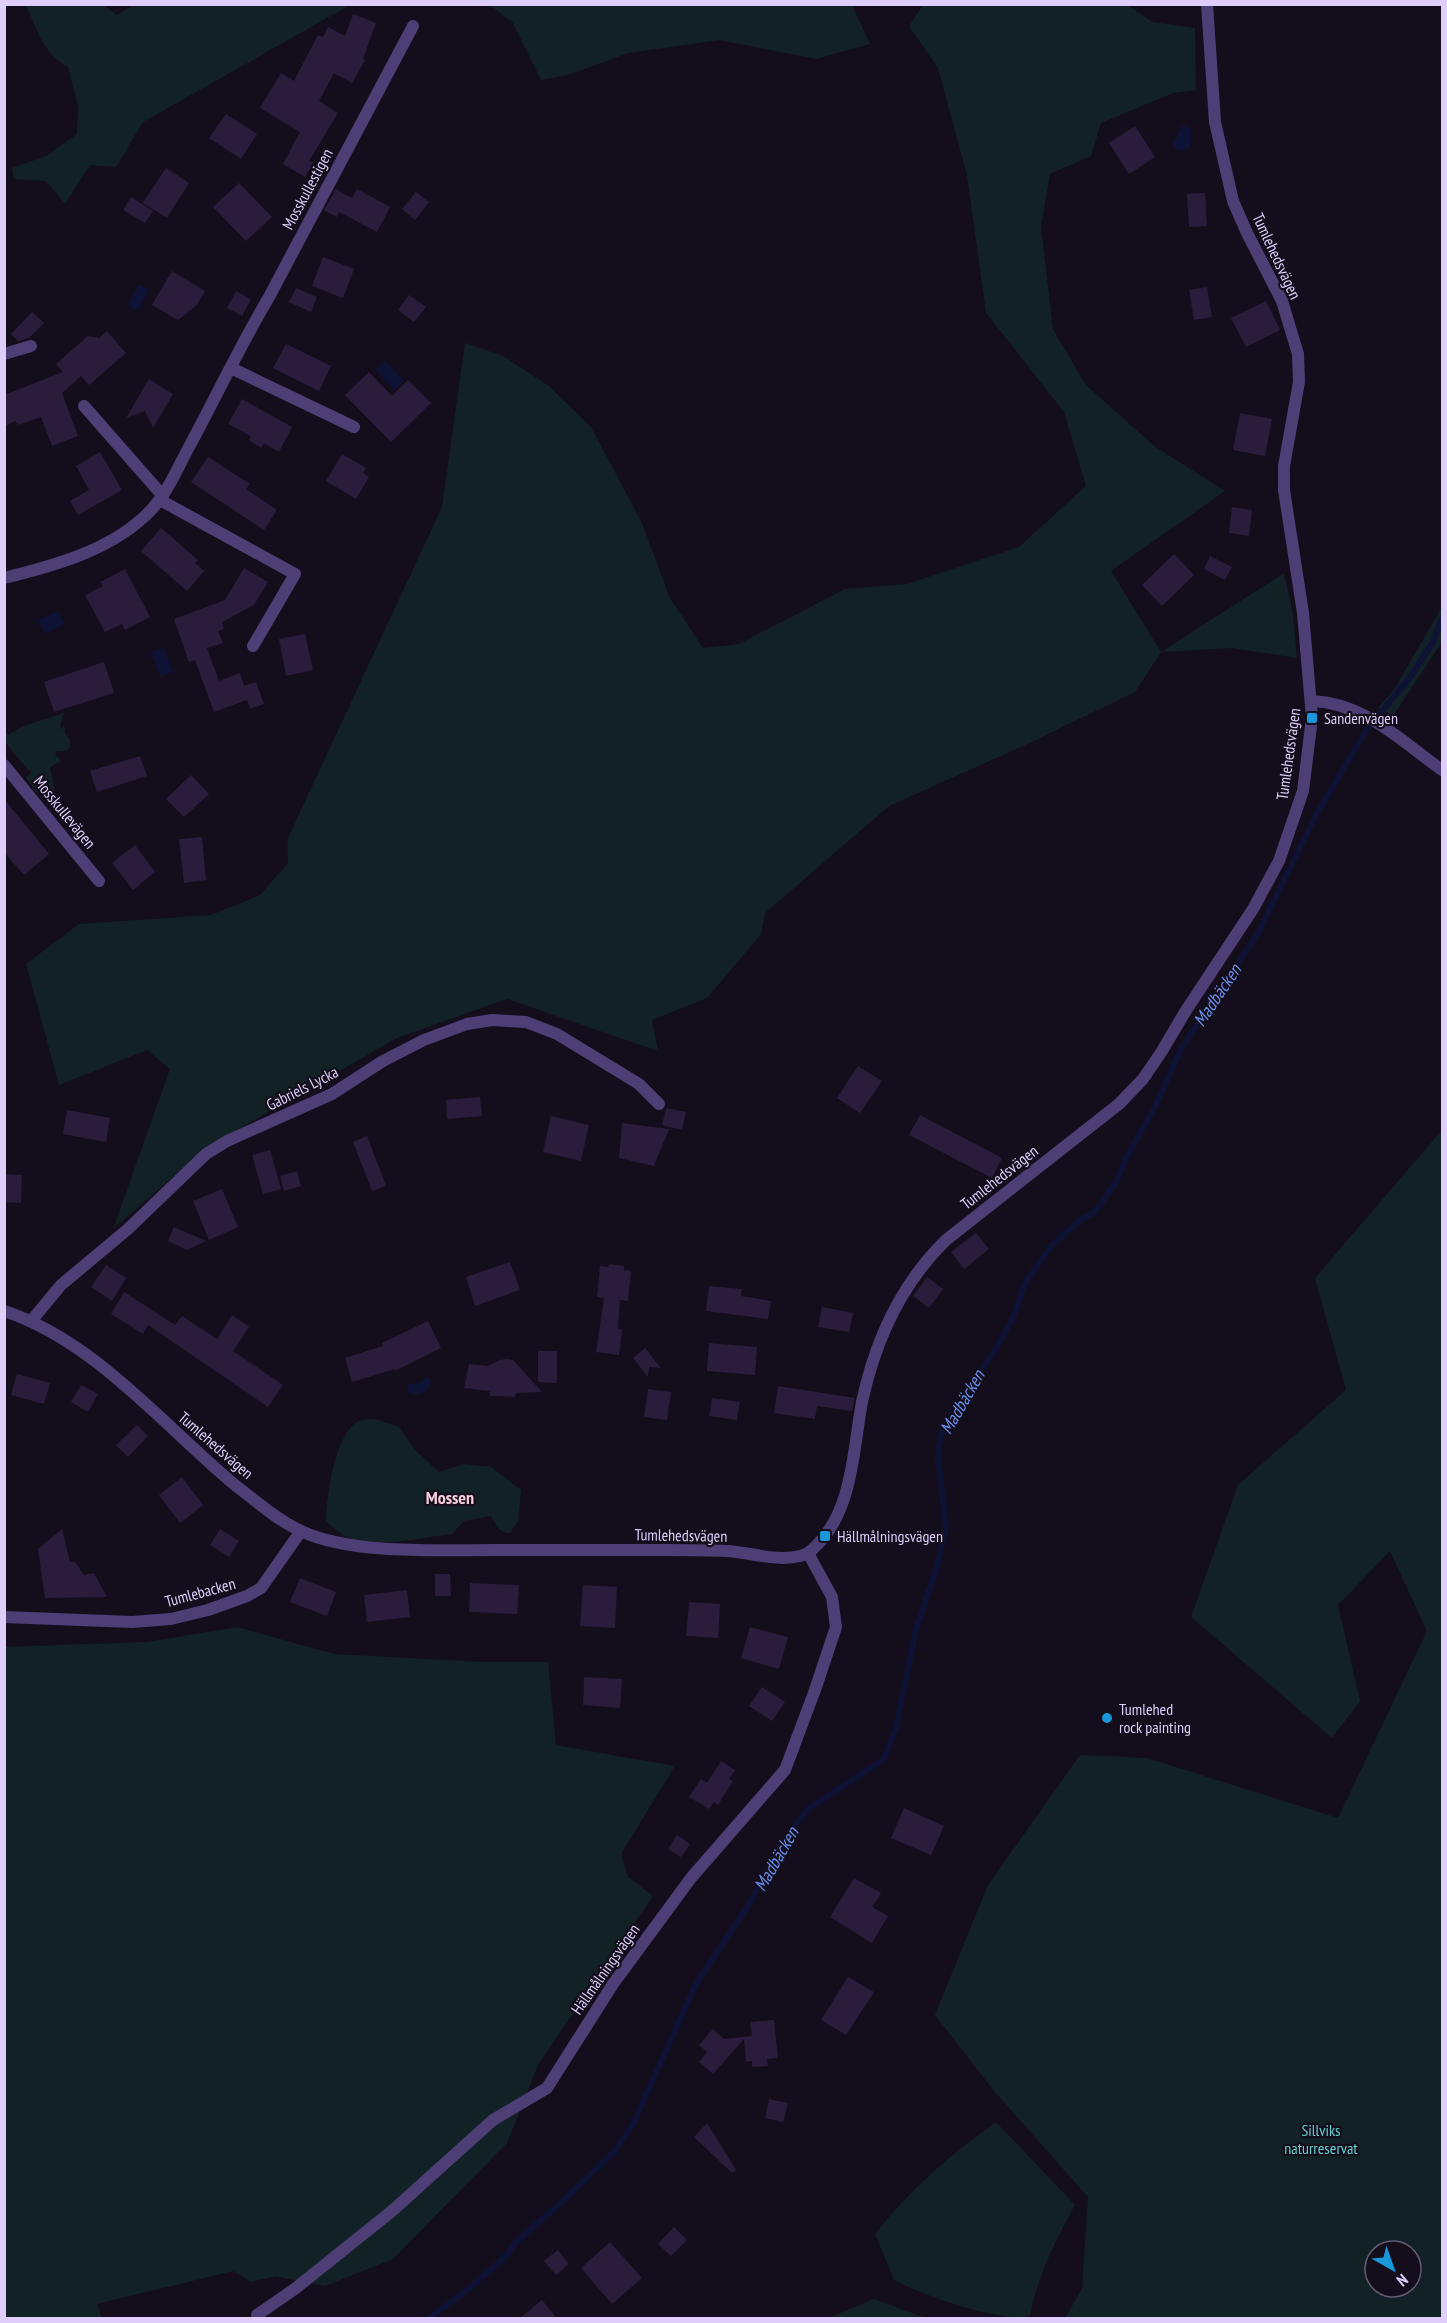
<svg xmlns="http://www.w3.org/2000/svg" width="1447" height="2323" viewBox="0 0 1447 2323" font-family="'PT Sans Narrow',sans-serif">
	<rect width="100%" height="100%" fill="#140e1c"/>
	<g fill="#122125" fill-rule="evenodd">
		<path d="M136,4H350V5L143,122L116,167L90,165L65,204L46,181L14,179L12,168L46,156L77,134L78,106L68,67C43,54 37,29 26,5H103L117,15Z"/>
		<path d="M1126,4L1152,22L1195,28L1196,90L1173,93L1101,123L1091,156L1050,174L1041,227L1053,329L1085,384L1154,446L1225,491L1111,571L1161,652L1284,573L1293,615L1297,658L1232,648L1161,652L1135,692L1021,747L889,806L765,913L761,934L707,998L652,1020L658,1051L507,999L397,1038L207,1147L113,1229L170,1069L147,1050L59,1085L26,964L79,924L211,915L260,895L288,863L287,840L442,507L465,343L503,356L549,386L591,427L642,523L670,598L703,648L739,644L845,589L907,584L1019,547L1086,486L1064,412L986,313L967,175L938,68L909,26L923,5Z"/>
		<path d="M490,5H852L870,44L816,59L719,40L628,53L568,75L541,80L513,23Z"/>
		<path d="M1442,607V642L1393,716L1378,708L1395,688Z"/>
		<path d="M64,713L60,727L62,730L63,726L65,728V733L70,740V747L66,751H57L55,754L61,761L50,767L55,793L49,799L41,792H36L26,777L32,772L29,771L5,742V736L24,726Z"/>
		<path d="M1442,1130V2318H1065L1082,2289L1088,2197L994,2091L935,2015L988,1885L1080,1755L1147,1758L1338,1818L1427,1631L1390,1551L1338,1605L1360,1701L1332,1738L1191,1617L1238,1485L1346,1390L1315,1278ZM1375,2251H1411V2287H1375Z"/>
		<path d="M375,1419L399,1427L415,1450L439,1472L463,1464L491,1467L521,1490L518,1521L510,1533C499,1533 496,1525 491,1516L464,1521L452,1534C427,1537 380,1547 358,1541C345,1538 335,1529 326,1521C327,1495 334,1437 357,1422C361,1419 370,1419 375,1419Z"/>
		<path d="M237,1627L334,1654L480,1662H548L556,1745L675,1766L621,1854L628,1877L653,1896L538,2065L507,2143L393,2259L325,2286L275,2276L251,2282L233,2271L97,2304L102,2318H5L4,1647L147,1642Z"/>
		<path d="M996,2122L1075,2205C1056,2239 1037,2277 1030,2316C1000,2323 922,2295 894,2280L875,2234C909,2190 951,2154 996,2122Z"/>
		<path d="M874,2299L926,2318H828Z"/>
	</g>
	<g fill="#0e1235">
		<path d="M1182,125L1186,126L1191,130V142L1189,148L1180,151L1176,149L1173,144Z"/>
		<path d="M139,284L149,290L138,311L128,305Z"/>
		<path d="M385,361L404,381L394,390L375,370Z"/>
		<path d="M58,611L65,624L45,634L38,620Z"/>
		<path d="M164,648L173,672L160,677L151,652Z"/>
		<path d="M427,1376L431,1381L426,1391L417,1395L410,1393L407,1390L408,1385L420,1382Z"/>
	</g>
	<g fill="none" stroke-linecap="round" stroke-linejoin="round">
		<path stroke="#0e1235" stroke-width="6" d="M429,2318L465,2292L506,2256L514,2244L565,2199L614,2152L633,2124L696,1984L750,1903L774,1857L792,1829L808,1809L884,1759L896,1728L916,1629L935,1573L946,1528L938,1457L941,1434L954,1409L993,1353L1013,1318L1025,1283L1052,1245L1080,1220L1095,1212L1116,1182L1128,1154L1154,1109L1181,1049L1257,935L1315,817L1365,732L1411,676L1433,642L1442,618"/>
	</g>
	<g fill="#2a1c3b">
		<path d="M353,14L376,23L363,59L365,60L352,83L334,73L319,101L338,113L309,161L313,163L305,177L283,164L300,132L260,108L281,73L294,81L318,35L323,37L328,27L345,36Z"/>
		<path d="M226,114L257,134L241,159L209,138Z"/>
		<path d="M1135,126L1155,157L1129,174L1109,143Z"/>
		<path d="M166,168L189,183L167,218L143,203Z"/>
		<path d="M239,183L272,217L246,241L213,207Z"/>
		<path d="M336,189L352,198L357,189L390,207L377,232L339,212L337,217L324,210Z"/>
		<path d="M416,192L429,202L415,220L402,209Z"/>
		<path d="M1205,193L1207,226L1189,227L1187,194Z"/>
		<path d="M131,197L153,211L145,223L123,210Z"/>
		<path d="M323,257L354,269L343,298L312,286Z"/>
		<path d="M172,271L205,291L197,305L178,320L152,305Z"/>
		<path d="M1207,287L1212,317L1194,320L1189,290Z"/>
		<path d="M296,288L317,297L311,312L289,302Z"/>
		<path d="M236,291L251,299L242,316L227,308Z"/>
		<path d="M409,295L426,307L414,322L398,310Z"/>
		<path d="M1266,301L1280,330L1246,347L1231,318Z"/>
		<path d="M32,312L44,323L29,338L18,341L11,334Z"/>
		<path d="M107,331L126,353L89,385L81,376L62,393L78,436L52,446L41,417L18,425L16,421L4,426V395L63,372L56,364L88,336L99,338Z"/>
		<path d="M286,344L331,366L319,391L273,368Z"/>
		<path d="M369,372L392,396L408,380L431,403L391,442L345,395Z"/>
		<path d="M149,379L173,394L153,428L145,411L126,418Z"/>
		<path d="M242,399L292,427L279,452L264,443L261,448L249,440L251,436L228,424Z"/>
		<path d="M1240,413L1272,419L1265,456L1233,450Z"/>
		<path d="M100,452L122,490L78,515L70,501L89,490L76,466Z"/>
		<path d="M342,454L366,468L363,473L369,477L356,499L326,481Z"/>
		<path d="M208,457L250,484L246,489L277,510L264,530L191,482Z"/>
		<path d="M1232,507L1252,510L1249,536L1229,533Z"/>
		<path d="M161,528L198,560L195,563L204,571L187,591L141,551Z"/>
		<path d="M1174,554L1194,575L1162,606L1142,585Z"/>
		<path d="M1210,556L1232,567L1225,580L1204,569Z"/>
		<path d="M244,568L268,582L254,605L222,622L224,629L218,631L223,643L207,648L219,681L240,673L244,686L256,682L264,704L250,709L247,700L214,712L195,660L189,662L174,619L225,600Z"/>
		<path d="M125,569L150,617L125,630L122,624L105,632L85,595L103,586L100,582Z"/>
		<path d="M305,634L313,670L286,676L279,639Z"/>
		<path d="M104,662L114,693L54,712L44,682Z"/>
		<path d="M140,756L147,776L97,792L90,771Z"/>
		<path d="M191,775L209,794L184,817L166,799Z"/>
		<path d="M4,799L49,854L24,875L4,852Z"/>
		<path d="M202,837L206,880L184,883L179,839Z"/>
		<path d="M135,845L155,872L133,890L112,863Z"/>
		<path d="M858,1066L882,1081L860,1113L837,1098Z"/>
		<path d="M480,1097L482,1116L447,1119L446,1100Z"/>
		<path d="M666,1108L686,1112L682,1130L662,1125Z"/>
		<path d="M67,1110L110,1118L106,1142L63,1134Z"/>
		<path d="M920,1115L1002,1158L992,1178L909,1135Z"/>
		<path d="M551,1116L589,1125L581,1161L543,1152Z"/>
		<path d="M622,1123L669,1129L654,1166L619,1158Z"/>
		<path d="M367,1136L386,1186L372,1191L353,1142Z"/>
		<path d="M270,1150L281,1189L263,1194L252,1155Z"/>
		<path d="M297,1171L301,1186L284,1191L280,1176Z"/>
		<path d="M4,1174L22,1175L21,1203L4,1202Z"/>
		<path d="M222,1189L238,1227L209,1240L193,1201Z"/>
		<path d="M174,1227L206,1241L187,1250L168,1241Z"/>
		<path d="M976,1233L989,1249L964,1269L951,1252Z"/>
		<path d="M510,1262L520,1290L475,1306L466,1277Z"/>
		<path d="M609,1264L624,1266V1270L631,1271L628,1301L620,1300L618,1329L622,1330L619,1355L596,1352L604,1298L597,1297L600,1266L608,1267Z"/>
		<path d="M106,1265L126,1278L112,1301L91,1287Z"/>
		<path d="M927,1277L943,1289L929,1308L913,1296Z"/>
		<path d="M709,1286L742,1289L741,1296L771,1301L768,1319L706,1311Z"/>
		<path d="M124,1292L175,1325L182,1316L217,1339L232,1315L249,1327L233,1351L283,1385L268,1407L148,1325L143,1334L111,1314Z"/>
		<path d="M822,1307L853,1313L849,1332L818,1327Z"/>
		<path d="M428,1321L441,1348L395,1371V1369L352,1382L345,1358L383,1346L382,1343Z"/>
		<path d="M709,1343L757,1347L755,1375L707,1371Z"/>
		<path d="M645,1348L661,1368L649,1367L648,1377L633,1358Z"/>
		<path d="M538,1351H557V1383L538,1382Z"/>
		<path d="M507,1359L513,1360L542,1392L516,1393L515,1397L490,1396V1391L464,1388L469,1364L488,1366L500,1360Z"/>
		<path d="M17,1374L50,1383L44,1404L11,1395Z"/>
		<path d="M81,1385L98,1394L88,1412L71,1402Z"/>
		<path d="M778,1386L855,1398L852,1411L817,1406L815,1419L774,1413Z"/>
		<path d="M648,1389L671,1392L667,1420L644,1417Z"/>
		<path d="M712,1398L740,1402L737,1420L709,1416Z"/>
		<path d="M137,1425L148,1436L128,1457L116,1445Z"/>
		<path d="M182,1477L203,1505L180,1523L159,1495Z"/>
		<path d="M62,1529L70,1562H75L84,1575L94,1573L107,1597L45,1598L38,1549Z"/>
		<path d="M220,1529L239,1541L229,1557L210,1545Z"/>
		<path d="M435,1574H450L451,1596H435Z"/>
		<path d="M300,1578L336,1592L327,1616L290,1602Z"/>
		<path d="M470,1583L519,1585L517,1614L469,1612Z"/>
		<path d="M583,1585L617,1587L615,1628L580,1626Z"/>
		<path d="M407,1590L410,1617L367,1622L364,1595Z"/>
		<path d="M689,1602L720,1604L718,1638L686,1636Z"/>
		<path d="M750,1627L788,1637L779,1669L741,1658Z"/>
		<path d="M584,1677L622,1679L620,1708L583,1705Z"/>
		<path d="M762,1687L785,1702L772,1721L749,1706Z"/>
		<path d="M721,1761L735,1770L729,1779L733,1781L718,1805L714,1802L709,1809L689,1797L701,1779L707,1783Z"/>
		<path d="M904,1808L944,1826L931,1855L891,1838Z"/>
		<path d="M677,1835L690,1844L681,1857L668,1849Z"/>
		<path d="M854,1878L881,1893L872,1907L888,1916L872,1943L830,1917Z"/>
		<path d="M848,1977L874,1992L846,2035L821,2020Z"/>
		<path d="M774,2020L778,2058L767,2059L768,2066L752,2067V2061L746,2062L744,2039L713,2074L699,2062L707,2052L699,2045L713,2029L724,2039L752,2036L750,2022Z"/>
		<path d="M769,2099L788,2103L783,2122L765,2118Z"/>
		<path d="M707,2123L736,2170L732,2173L694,2137Z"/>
		<path d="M674,2227L687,2240L671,2256L658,2244Z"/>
		<path d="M610,2242L642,2278L612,2304L581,2268Z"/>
		<path d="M558,2250L569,2264L556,2275L544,2261Z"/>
		<path d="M542,2300L557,2319H519Z"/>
	</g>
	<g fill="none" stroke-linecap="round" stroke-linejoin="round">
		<g stroke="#4e3e76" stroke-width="12">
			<path d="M4,354L31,346"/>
			<path d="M231,368L354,427"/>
			<path d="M84,406L163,496"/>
			<path d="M160,500L295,574L253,646"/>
			<path d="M4,578C53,566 108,551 145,516C166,497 176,471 189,447C216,397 240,346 269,297L413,26"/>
			<path d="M1312,701C1365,703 1401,741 1442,770"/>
			<path d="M4,765L99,881"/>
			<path d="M4,1311C94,1340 164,1426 235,1485C256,1501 277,1520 301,1531C352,1555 440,1550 497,1550C552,1550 608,1550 664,1550C684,1550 705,1550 726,1551C749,1552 777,1562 800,1556C806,1555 811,1551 815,1547C853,1511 853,1450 862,1402C875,1341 902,1283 946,1240L1119,1104L1143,1079L1162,1051L1185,1012L1253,909L1279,861L1303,791L1312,718L1303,613L1284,490V466L1299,382L1298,354L1282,301L1247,233L1233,201L1215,122L1207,4"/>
			<path d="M32,1320L61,1285L128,1229L206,1154L227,1141L332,1094L383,1061L424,1040L467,1024L492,1020L526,1022L557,1034L639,1084L659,1104"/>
			<path d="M4,1617L132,1622L171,1619L208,1610L247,1596L261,1588L301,1531"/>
			<path d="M257,2315L296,2288L392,2211L493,2120L547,2088L613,1984L691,1878L785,1770L815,1690L836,1627L832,1597L808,1553"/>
		</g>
	</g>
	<g fill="#1a97da" stroke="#140e1c" stroke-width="2">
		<rect x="1306" y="712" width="12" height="12" rx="3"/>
		<rect x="819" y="1530" width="12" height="12" rx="3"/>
		<circle cx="1107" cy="1718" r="6"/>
	</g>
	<g text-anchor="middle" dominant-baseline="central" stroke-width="4.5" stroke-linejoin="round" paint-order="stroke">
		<g font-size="16" fill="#decef9" stroke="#140e1c">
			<text transform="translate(307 189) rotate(-62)">Mosskullestigen</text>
			<text transform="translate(1277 256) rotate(65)">Tumlehedsvägen</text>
			<text transform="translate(1288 754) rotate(-82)">Tumlehedsvägen</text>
			<text transform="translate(65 812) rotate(51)">Mosskullevägen</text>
			<text transform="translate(302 1088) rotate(-27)">Gabriels Lycka</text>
			<text transform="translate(999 1177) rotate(-38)">Tumlehedsvägen</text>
			<text transform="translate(216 1445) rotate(41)">Tumlehedsvägen</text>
			<text transform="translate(681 1535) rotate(1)">Tumlehedsvägen</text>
			<text transform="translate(200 1592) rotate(-15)">Tumlebacken</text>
			<text transform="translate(605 1969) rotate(-55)">Hällmålningsvägen</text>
		</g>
		<g font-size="16" fill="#decef9" stroke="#140e1c" text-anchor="start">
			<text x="1324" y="718">Sandenvägen</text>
			<text x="837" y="1536">Hällmålningsvägen</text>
			<text x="1119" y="1709">Tumlehed<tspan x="1119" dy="18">rock painting</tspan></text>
		</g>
		<g font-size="16" fill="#64d0cf" stroke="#140e1c">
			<text x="1321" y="2130">Sillviks<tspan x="1321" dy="18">naturreservat</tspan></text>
		</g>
		<g font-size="18" font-style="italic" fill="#688fed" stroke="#140e1c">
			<text transform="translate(1217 995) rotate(-56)">Madbäcken</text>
			<text transform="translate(962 1402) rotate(-60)">Madbäcken</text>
			<text transform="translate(776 1859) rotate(-60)">Madbäcken</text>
		</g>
		<g font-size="18" font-weight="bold" fill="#fad0e0" stroke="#140e1c">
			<text x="450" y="1497">Mossen</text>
		</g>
	</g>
	<rect width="1447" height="2323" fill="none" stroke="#decef9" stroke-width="12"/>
	<g transform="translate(1393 2269) rotate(140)"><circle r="28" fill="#140e1c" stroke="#655b74" stroke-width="1.5"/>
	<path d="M0-4.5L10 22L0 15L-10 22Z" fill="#1a97da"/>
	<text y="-9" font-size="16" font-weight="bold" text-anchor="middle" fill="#decef9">N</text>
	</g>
</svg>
